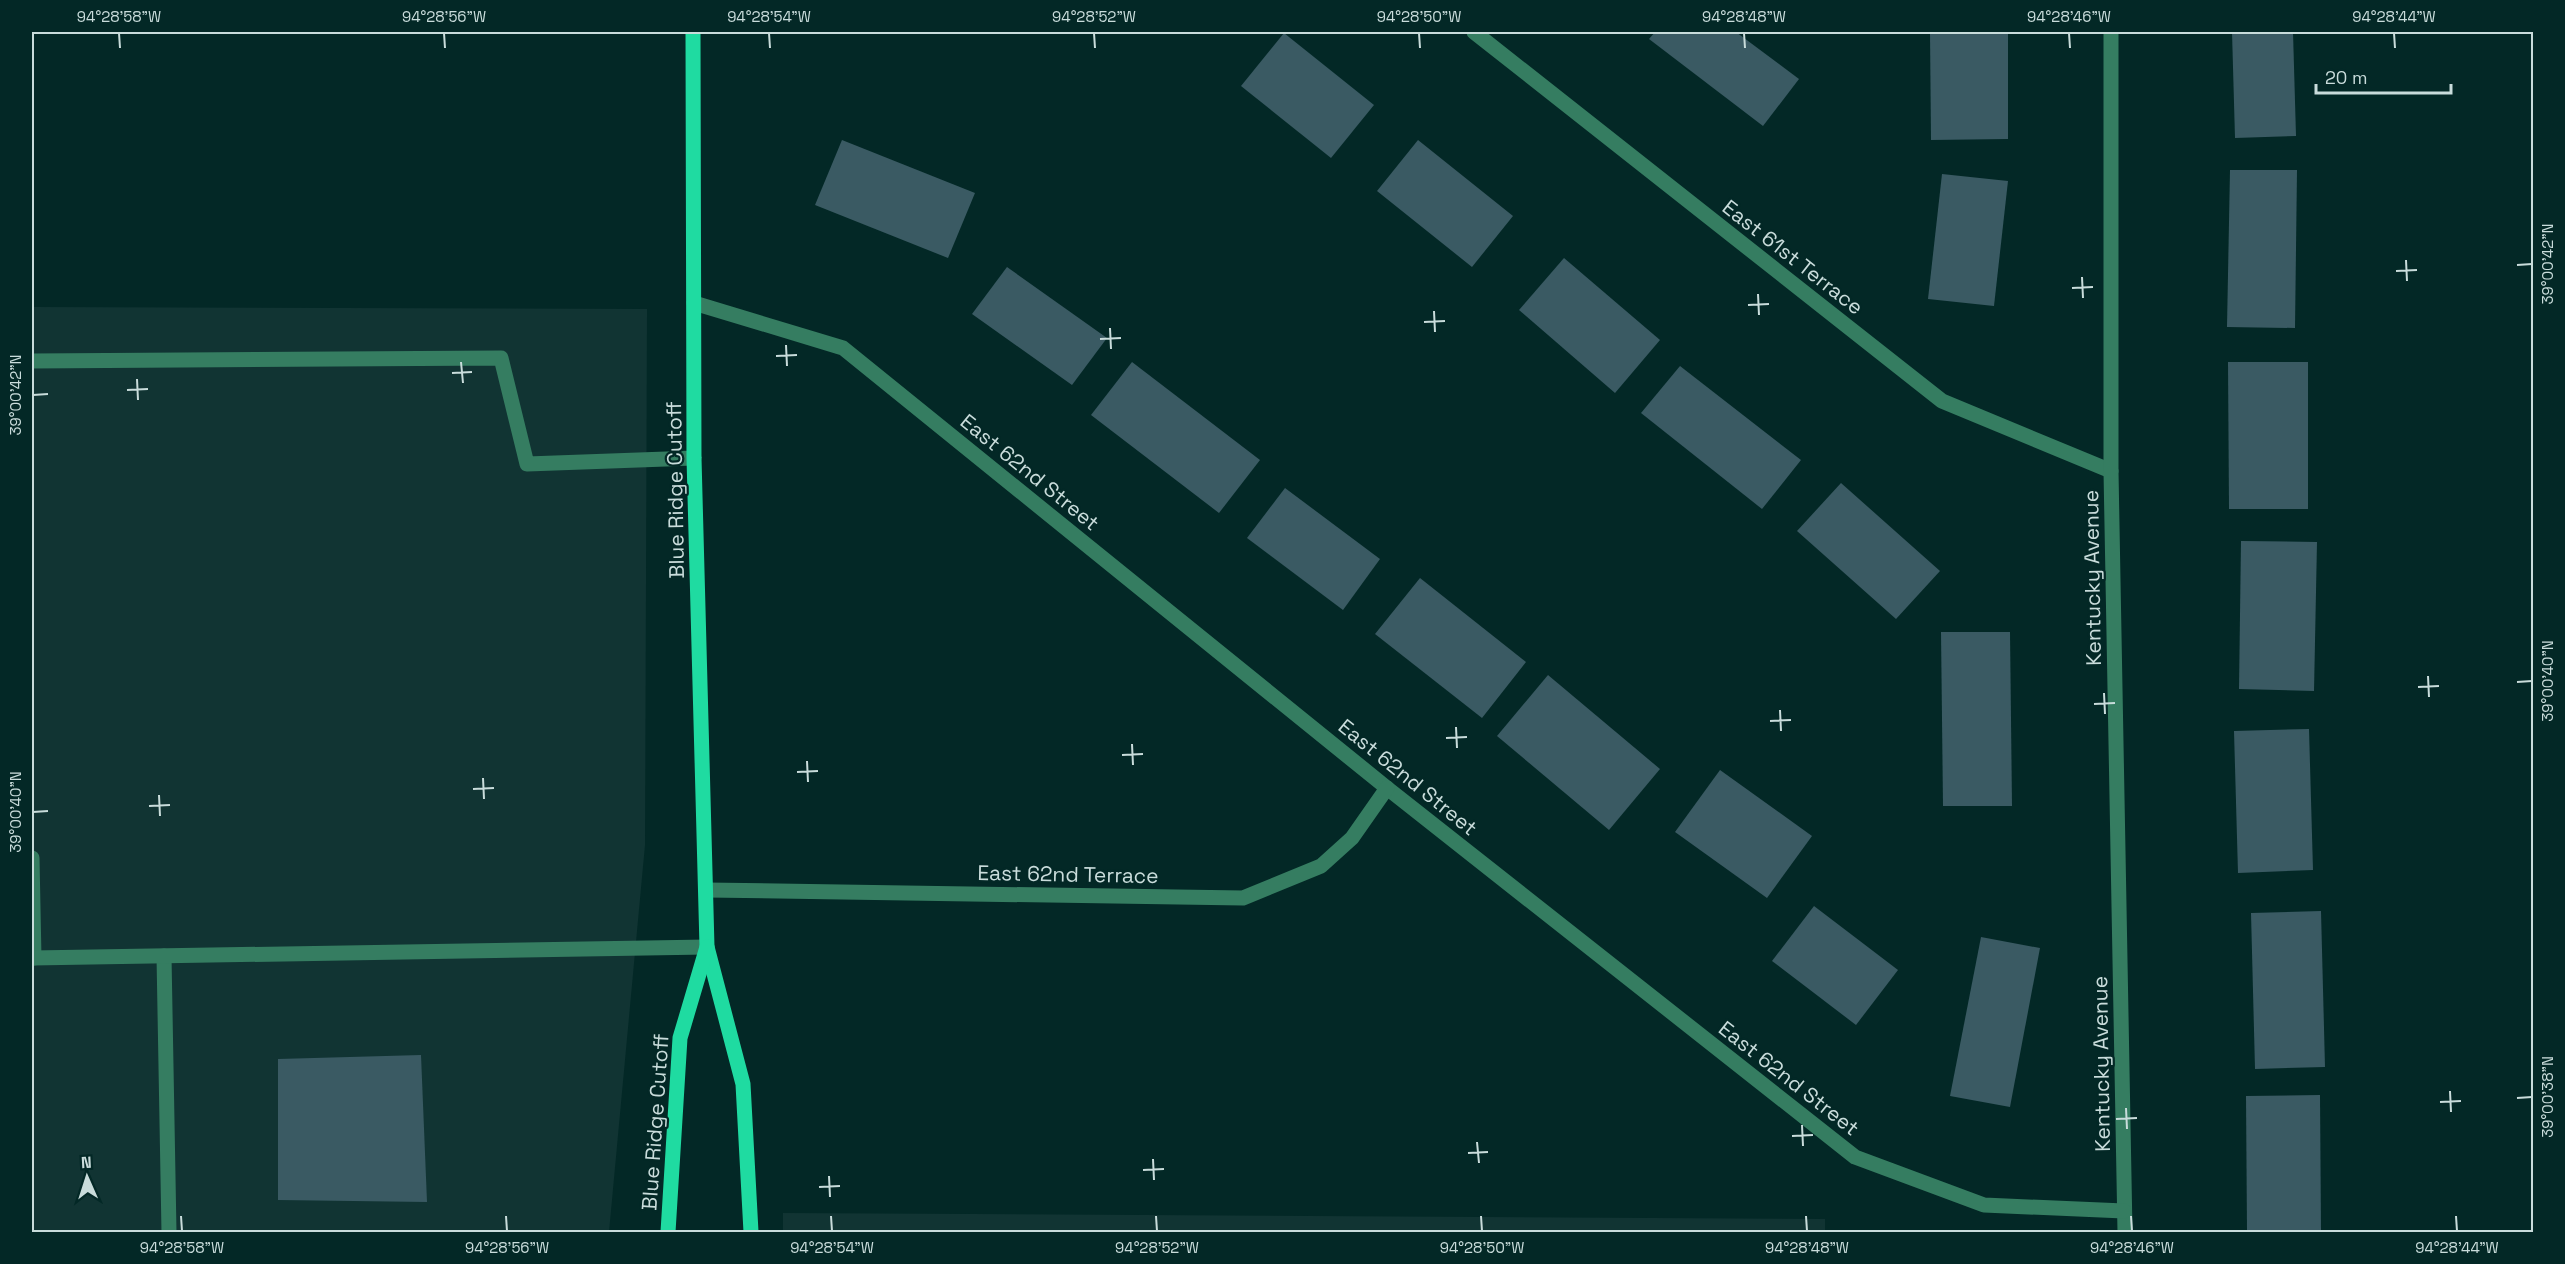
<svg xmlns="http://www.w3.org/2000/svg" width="2565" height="1264" viewBox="0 0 2565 1264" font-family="'Space Grotesk',sans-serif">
	<rect width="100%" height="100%" fill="#032826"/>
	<g fill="#113433">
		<path d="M32,307L647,309L645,845L609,1232H32Z"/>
		<path d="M783,1213L1825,1219V1232H783Z"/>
	</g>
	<g fill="#3a5a63">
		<path d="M1655,32H1736L1799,79L1763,126L1649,39Z"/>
		<path d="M1930,32H2008V139L1931,140Z"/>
		<path d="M2232,32H2293L2296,136L2235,138Z"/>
		<path d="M1284,33L1374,105L1331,158L1241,86Z"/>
		<path d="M842,140L975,193L948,258L815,205Z"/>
		<path d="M1418,140L1513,216L1472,267L1377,191Z"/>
		<path d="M2230,170H2297L2295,328L2227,327Z"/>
		<path d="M1942,174L2008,181L1994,306L1928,299Z"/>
		<path d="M1564,258L1660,340L1615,393L1519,310Z"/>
		<path d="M1007,267L1107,338L1072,385L972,314Z"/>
		<path d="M1132,362L1260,460L1219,513L1091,415Z"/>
		<path d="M2228,362H2308V509H2229Z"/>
		<path d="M1680,366L1801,460L1762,509L1641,413Z"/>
		<path d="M1841,483L1940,571L1896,619L1797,531Z"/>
		<path d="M1285,488L1380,559L1343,610L1247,538Z"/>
		<path d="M2241,541L2317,542L2314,691L2239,689Z"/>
		<path d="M1420,578L1526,662L1482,718L1375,634Z"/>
		<path d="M1941,632H2010L2012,806H1943Z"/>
		<path d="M1548,675L1660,769L1609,830L1497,736Z"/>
		<path d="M2309,729L2313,870L2238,873L2234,731Z"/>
		<path d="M1720,770L1812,836L1767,898L1675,832Z"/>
		<path d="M1814,906L1898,970L1856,1025L1772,961Z"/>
		<path d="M2321,911L2325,1067L2255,1069L2251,913Z"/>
		<path d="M1981,937L2040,948L2010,1107L1950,1096Z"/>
		<path d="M421,1055L427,1202L278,1200V1059Z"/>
		<path d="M2320,1095L2321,1232H2247L2246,1096Z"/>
	</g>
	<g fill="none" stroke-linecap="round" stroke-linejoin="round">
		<g stroke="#357d61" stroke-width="15">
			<path d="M1474,32L1942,401L2111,471"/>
			<path d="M2111,32V471L2125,1232"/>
			<path d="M694,303L843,348L1387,788L1855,1157L1984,1205L2124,1211"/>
			<path d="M32,361L501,358L527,464L694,458"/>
			<path d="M32,858L34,958"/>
			<path d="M706,890L1243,898L1321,866L1352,838L1387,788"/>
			<path d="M164,956L169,1232"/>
			<path d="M32,958L707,947"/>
		</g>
		<g stroke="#1fdba1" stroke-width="15">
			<path d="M693,32L694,458L707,947L743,1084L751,1232"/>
			<path d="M668,1232L680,1038L707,947"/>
		</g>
	</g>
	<path fill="none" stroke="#c9dcdb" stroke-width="2" d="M119,33L120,48M444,33L445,48M769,33L770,48M1094,33L1095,48M1419,33L1420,48M1744,33L1745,48M2069,33L2070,48M2394,33L2395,48M2406,260L2407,281M2517,265L2532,264M2396,271L2417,270M2082,277L2083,298M2072,288L2093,287M1758,294L1759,315M1748,305L1769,304M1434,311L1435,332M1424,322L1445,321M1110,328L1111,349M1100,339L1121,338M786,345L787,366M776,356L797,355M461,362L463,383M452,373L472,372M137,379L138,400M127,390L148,389M33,395L48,394M2428,676L2429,697M2517,682L2532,681M2418,687L2439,686M2104,693L2105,714M2094,704L2115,703M1780,710L1781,731M1770,721L1791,720M1456,727L1457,748M1446,738L1467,737M1132,744L1133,765M1122,755L1143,754M807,761L808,782M797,772L818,771M483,778L484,799M473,789L494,788M159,795L160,816M149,806L170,805M33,812L48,811M2450,1091L2451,1112M2517,1098L2532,1097M2440,1102L2461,1101M2126,1108L2127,1129M2116,1119L2137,1118M1802,1125L1803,1146M1792,1136L1813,1135M1477,1142L1479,1163M1468,1153L1488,1152M1153,1159L1154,1180M1143,1170L1164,1169M829,1176L830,1197M819,1187L840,1186M181,1216L182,1231M506,1216L507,1231M831,1216L832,1231M1156,1216L1157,1231M1481,1216L1482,1231M1806,1216L1807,1231M2131,1216L2132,1231M2456,1216L2457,1231"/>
	<g text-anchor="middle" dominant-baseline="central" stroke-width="4.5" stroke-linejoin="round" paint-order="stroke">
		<g font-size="21" fill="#c9dcdb" stroke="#032826">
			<text transform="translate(1793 257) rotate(38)">East 61st Terrace</text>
			<text transform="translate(1030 472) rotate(39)">East 62nd Street</text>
			<text transform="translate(675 490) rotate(-91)">Blue Ridge Cutoff</text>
			<text transform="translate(2092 578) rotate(-91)">Kentucky Avenue</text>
			<text transform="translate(1408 777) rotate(39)">East 62nd Street</text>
			<text transform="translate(1068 874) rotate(1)">East 62nd Terrace</text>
			<text transform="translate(2101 1064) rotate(-91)">Kentucky Avenue</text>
			<text transform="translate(1789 1078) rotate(38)">East 62nd Street</text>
			<text transform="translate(655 1122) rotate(-86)">Blue Ridge Cutoff</text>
		</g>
	</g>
	<rect width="2565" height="1264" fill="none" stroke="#032826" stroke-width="66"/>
	<g transform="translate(87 1177) rotate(357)" stroke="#032826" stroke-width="4.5" paint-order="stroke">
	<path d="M0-4.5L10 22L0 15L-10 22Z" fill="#c9dcdb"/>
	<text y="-9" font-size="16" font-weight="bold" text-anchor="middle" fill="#c9dcdb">N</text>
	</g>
	<path d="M2316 84v9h135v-9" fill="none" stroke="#c9dcdb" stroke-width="3"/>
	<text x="2325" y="84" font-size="18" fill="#c9dcdb" stroke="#032826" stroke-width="4.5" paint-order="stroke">20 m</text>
	<rect x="33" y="33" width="2499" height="1198" fill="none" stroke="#c9dcdb" stroke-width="2"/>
	<g font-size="15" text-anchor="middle" fill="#c9dcdb">
		<text x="119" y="22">94°28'58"W</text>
		<text x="444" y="22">94°28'56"W</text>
		<text x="769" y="22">94°28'54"W</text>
		<text x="1094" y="22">94°28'52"W</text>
		<text x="1419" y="22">94°28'50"W</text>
		<text x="1744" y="22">94°28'48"W</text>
		<text x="2069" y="22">94°28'46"W</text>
		<text x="2394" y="22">94°28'44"W</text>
		<text transform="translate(2548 264) rotate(-90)" y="5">39°00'42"N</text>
		<text transform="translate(16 395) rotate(-90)" y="5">39°00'42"N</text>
		<text transform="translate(2548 681) rotate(-90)" y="5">39°00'40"N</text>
		<text transform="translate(16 812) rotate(-90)" y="5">39°00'40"N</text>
		<text transform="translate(2548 1097) rotate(-90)" y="5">39°00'38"N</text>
		<text x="182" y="1253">94°28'58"W</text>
		<text x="507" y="1253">94°28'56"W</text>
		<text x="832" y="1253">94°28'54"W</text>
		<text x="1157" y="1253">94°28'52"W</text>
		<text x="1482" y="1253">94°28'50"W</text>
		<text x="1807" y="1253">94°28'48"W</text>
		<text x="2132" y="1253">94°28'46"W</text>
		<text x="2457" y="1253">94°28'44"W</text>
	</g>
</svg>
